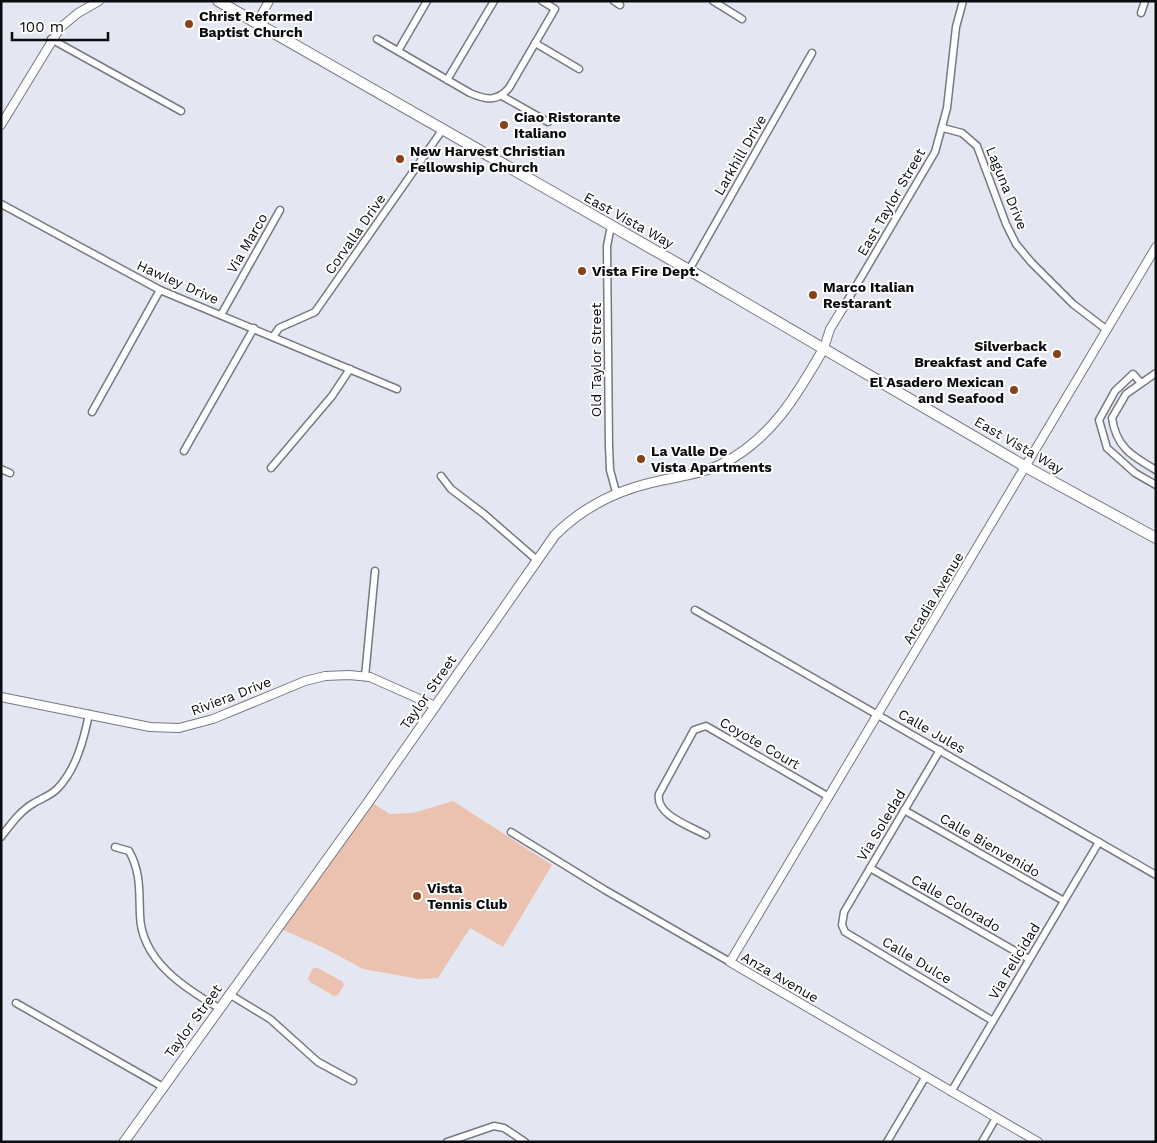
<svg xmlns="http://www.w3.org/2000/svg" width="1157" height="1143" viewBox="0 0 1157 1143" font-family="'Work Sans',sans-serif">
	<rect width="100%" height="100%" fill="#e4e7f1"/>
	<g fill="#ebc2af">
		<path d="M369,801L390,814L413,813L453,801L552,865L503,947L470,928L438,978L419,979L363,969L324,948L279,928Z"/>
		<path d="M313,968H318L343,982L344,985L338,995L334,996L310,982L308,978Z"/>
	</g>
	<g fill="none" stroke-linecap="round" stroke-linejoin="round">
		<g stroke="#767981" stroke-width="9">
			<g id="minor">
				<path d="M614,1L620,5"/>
				<path d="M713,1L742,19"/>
				<path d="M1141,13L1145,1"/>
				<path d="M51,39L181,111"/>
				<path d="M377,39L470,93C486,100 497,102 509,88L555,9L542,1"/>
				<path d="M535,43L579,69"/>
				<path d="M398,51L427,1"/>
				<path d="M447,80L494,1"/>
				<path d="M502,96L548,122"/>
				<path d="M943,128L962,133L977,146L1006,224L1016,244L1031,262L1073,304L1107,330"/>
				<path d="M1,204L160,290L397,389"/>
				<path d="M611,226L607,246L609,446L610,470L616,492"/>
				<path d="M689,270L812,53"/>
				<path d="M846,303L935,152L947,108L956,27L963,1"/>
				<path d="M221,315L280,210"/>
				<path d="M273,337L279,328L315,312L443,129"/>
				<path d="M1156,373L1126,394L1112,418C1116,447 1132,456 1156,470"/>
				<path d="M1141,383L1133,374L1115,391L1099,420L1107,448L1135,473L1156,485"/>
				<path d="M92,412L160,290"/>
				<path d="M184,451L254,328"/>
				<path d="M271,468L332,396L350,369"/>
				<path d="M1,469L10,473"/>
				<path d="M441,476L451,489L484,514L538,561"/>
				<path d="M695,610L1156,875"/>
				<path d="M365,677L375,571"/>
				<path d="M940,750L844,912L842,925L845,932L993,1021"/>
				<path d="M904,810L1064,901"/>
				<path d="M511,832L605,890L730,962"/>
				<path d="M706,835C690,826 655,815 659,794L694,730L706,726L829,797"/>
				<path d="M1,837C11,824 20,811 34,803C42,798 50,796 57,789C76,770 84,739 89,714"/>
				<path d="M115,847L129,851C141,872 139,892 140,915C141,960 184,988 219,1008"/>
				<path d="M870,868L1029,959"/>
				<path d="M229,994L270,1019L318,1062L353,1081"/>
				<path d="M16,1003L163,1087"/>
				<path d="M951,1092L1099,842"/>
				<path d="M447,1142L494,1126L504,1128L525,1142"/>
				<path d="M887,1142L926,1076"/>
				<path d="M982,1142L996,1118"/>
			</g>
		</g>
		<g stroke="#767981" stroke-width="10">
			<g id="tertiary">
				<path d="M257,23L269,1"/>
				<path d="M1,125L60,28L78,13L99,1"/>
				<path d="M824,348L830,329L846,303"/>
				<path d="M1,697L150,727L179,728L213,719L305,681L325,676L349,675L370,677L435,706"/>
				<path d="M1038,1142L730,962L1156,247"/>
			</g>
		</g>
		<g stroke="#767981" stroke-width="11">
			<path id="secondary" d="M124,1142L369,801L555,535C582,508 613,492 650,483C673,477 698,475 720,465C771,440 797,395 824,348"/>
		</g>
		<g stroke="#767981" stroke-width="12">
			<path id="primary" d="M218,1L689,270L1026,467L1156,538"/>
		</g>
		<use href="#minor" stroke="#fff" stroke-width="6"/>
		<use href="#tertiary" stroke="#fff" stroke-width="8"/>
		<use href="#secondary" stroke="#fff" stroke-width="9"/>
		<use href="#primary" stroke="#fff" stroke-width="10"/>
	</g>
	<g fill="#87421b" stroke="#fff" stroke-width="2">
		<circle cx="189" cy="24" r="5"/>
		<circle cx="504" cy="125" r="5"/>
		<circle cx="400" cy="159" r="5"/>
		<circle cx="582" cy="271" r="5"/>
		<circle cx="813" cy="295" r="5"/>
		<circle cx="1057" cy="354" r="5"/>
		<circle cx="1014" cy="390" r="5"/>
		<circle cx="641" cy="459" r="5"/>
		<circle cx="417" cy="896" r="5"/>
	</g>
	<g text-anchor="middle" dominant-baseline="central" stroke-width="4" stroke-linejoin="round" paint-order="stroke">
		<g font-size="14" font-weight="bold" fill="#0a0b0e" stroke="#fff" text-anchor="start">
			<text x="199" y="16">Christ Reformed<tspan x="199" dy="16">Baptist Church</tspan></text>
			<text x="514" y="117">Ciao Ristorante<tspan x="514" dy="16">Italiano</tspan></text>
			<text x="410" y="151">New Harvest Christian<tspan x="410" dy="16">Fellowship Church</tspan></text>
			<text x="592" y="271">Vista Fire Dept.</text>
			<text x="823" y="287">Marco Italian<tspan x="823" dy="16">Restarant</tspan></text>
			<text x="1047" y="346" text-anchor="end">Silverback<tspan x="1047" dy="16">Breakfast and Cafe</tspan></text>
			<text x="1004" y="382" text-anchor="end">El Asadero Mexican<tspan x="1004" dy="16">and Seafood</tspan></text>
			<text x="651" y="451">La Valle De<tspan x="651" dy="16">Vista Apartments</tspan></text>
			<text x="427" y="888">Vista<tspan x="427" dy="16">Tennis Club</tspan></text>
		</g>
		<g font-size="14" fill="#0a0b0e" stroke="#fff">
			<text transform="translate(740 155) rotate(-60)">Larkhill Drive</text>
			<text transform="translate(1007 188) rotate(68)">Laguna Drive</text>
			<text transform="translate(891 202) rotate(-60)">East Taylor Street</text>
			<text transform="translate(629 220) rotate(29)">East Vista Way</text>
			<text transform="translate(355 234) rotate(-55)">Corvalla Drive</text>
			<text transform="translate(247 243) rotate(-60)">Via Marco</text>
			<text transform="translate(178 282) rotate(24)">Hawley Drive</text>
			<text transform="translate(596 360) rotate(-90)">Old Taylor Street</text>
			<text transform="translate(1019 445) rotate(30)">East Vista Way</text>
			<text transform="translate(933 598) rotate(-59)">Arcadia Avenue</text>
			<text transform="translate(428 692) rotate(-55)">Taylor Street</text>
			<text transform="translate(231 696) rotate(-21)">Riviera Drive</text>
			<text transform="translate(932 731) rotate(30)">Calle Jules</text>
			<text transform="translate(760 743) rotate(30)">Coyote Court</text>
			<text transform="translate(881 825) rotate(-59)">Via Soledad</text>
			<text transform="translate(990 845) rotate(30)">Calle Bienvenido</text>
			<text transform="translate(956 903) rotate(30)">Calle Colorado</text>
			<text transform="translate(917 960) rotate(31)">Calle Dulce</text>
			<text transform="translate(1014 961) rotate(-59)">Via Felicidad</text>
			<text transform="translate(780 977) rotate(30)">Anza Avenue</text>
			<text transform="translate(193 1021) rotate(-54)">Taylor Street</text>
		</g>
	</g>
	<rect width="1157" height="1143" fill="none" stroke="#0a0b0e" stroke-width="5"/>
	<path d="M12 32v8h96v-8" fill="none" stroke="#0a0b0e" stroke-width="2.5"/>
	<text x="20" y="32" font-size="15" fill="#0a0b0e" stroke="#ffffff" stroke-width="4" paint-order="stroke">100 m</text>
</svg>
